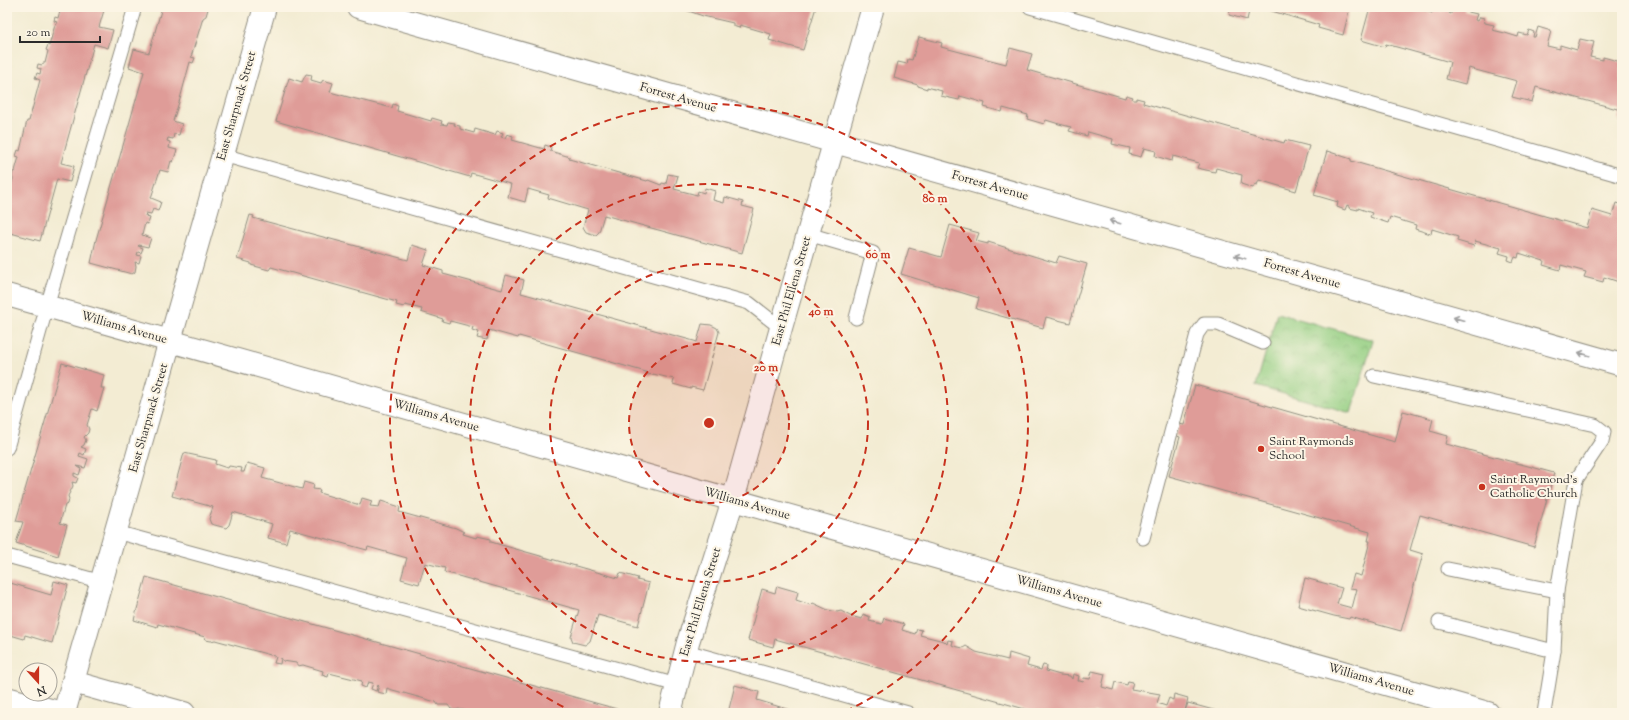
<svg xmlns="http://www.w3.org/2000/svg" width="1629" height="720" viewBox="0 0 1629 720" font-family="'Sorts Mill Goudy',serif">
	<defs>
		<pattern id="park-crowns" width="20" height="18" patternUnits="userSpaceOnUse"><rect width="20" height="18" fill="#94cf83"/><path d="M2 6a3 3 0 1 1 6 0M12 15a3 3 0 1 1 6 0" fill="none" stroke="#80b271"/></pattern>
	</defs>
	<rect width="100%" height="100%" fill="#fcf5e5"/>
	<filter id="ink" filterUnits="userSpaceOnUse"><feTurbulence type="fractalNoise" baseFrequency=".025" numOctaves="2"/><feDisplacementMap in="SourceGraphic" scale="8" xChannelSelector="R" yChannelSelector="G"/><feConvolveMatrix kernelMatrix="1 2 1 2 8 2 1 2 1" color-interpolation-filters="sRGB"/></filter>
	<filter id="wash" filterUnits="userSpaceOnUse"><feTurbulence type="fractalNoise" baseFrequency=".012" numOctaves="4" result="noise"/><feDisplacementMap in="SourceGraphic" scale="16" xChannelSelector="R" yChannelSelector="G"/><feGaussianBlur stdDeviation="0.9" result="paint"/><feColorMatrix in="noise" values="0 0 0 0 0 0 0 0 0 0 0 0 0 0 0 0 0 1.4 0 .05"/><feComposite in="paint" operator="in"/></filter>
	<g filter="url(#wash)">
		<rect width="100%" height="100%" fill="#f3ecd3"/>
		<path fill="url(#park-crowns)" stroke="#607d57" d="M1277,313L1373,340L1351,413L1256,386Z"/>
		<g id="blocks">
			<g fill="#df9c98">
				<path d="M61,7H105L99,27L113,30L108,48L94,44L61,163L74,166L70,182L57,179L40,241L7,232V197L13,179L12,176L13,172L15,171L19,157L16,156L18,150L20,151L25,129L27,121H29L40,80L35,78L37,73L40,74L41,69L37,68L38,64L42,65L43,63H45L48,51L46,50L48,45L49,46L55,25L57,22L54,21L55,17L58,18Z"/>
				<path d="M162,7H207L208,9L206,16L203,18L191,57L195,58L193,63L190,62L180,99L173,121L182,124L179,135L174,134L173,139L168,138L167,141L170,142L169,148L177,150L173,162L171,161L168,172L160,170L151,198L161,202L158,211L153,209L151,214L146,213L145,216L150,218L148,224L145,223L142,235L151,238L148,247L139,245L138,246L143,248L141,253L138,252L137,255L141,256L139,263L135,262L136,266L135,272L132,274L91,263L96,240L144,72L129,67L134,49L149,53Z"/>
				<path d="M677,7H816L803,50L769,40L771,34L740,25L739,28L733,26V23L703,16Z"/>
				<path d="M1231,7H1250L1247,20L1229,15Z"/>
				<path d="M1258,7H1350L1343,35L1318,28L1319,25Z"/>
				<path d="M1370,7H1413L1432,13L1433,8L1442,11L1444,7H1446L1450,8L1449,13L1451,14L1452,7H1465L1464,11L1477,14L1475,20L1478,21L1480,17L1484,18L1485,23L1494,25L1492,30L1505,33L1518,37L1519,33L1527,35L1529,30L1534,32L1533,37H1535L1538,27L1551,31L1547,46L1560,49V45L1577,50L1580,39L1594,42L1590,57L1603,60V57L1621,62L1622,120L1618,119L1621,110L1536,87L1532,102L1512,97L1517,81L1472,69L1469,68L1465,84L1446,79L1450,62L1386,44L1385,47L1361,40Z"/>
				<path d="M919,37L942,43L941,47L1006,64L1010,48L1032,54L1027,70L1125,98L1126,95L1133,97L1132,99L1133,100H1136V98L1144,100L1143,103L1284,143L1285,140L1309,146L1296,191L1259,180L1257,185L1255,184L1253,188L1241,184L1242,175L1216,168L1215,172L1197,168L1199,163L1173,156L1172,161L1155,156L1156,151L1144,148L1141,157L1129,154L1130,148L1112,144L1113,139L1088,132L1087,136L1069,131L1071,127L1059,124L1046,120L1044,124L1027,119L1028,115L1003,108L1002,112L984,107L985,103L960,96L959,100L941,96L942,91L927,87V89L918,86V85L894,78L898,62L907,64L908,59L912,60Z"/>
				<path d="M306,74L312,75L311,80L321,83L323,80L333,83L330,92L348,97L392,108L393,104L398,106L397,111L431,121L432,118L442,121L441,124L447,125L448,122L455,123L454,125L460,126V129L474,133L475,129L495,135L497,131L503,133L501,137L505,138L507,134L513,136L512,140L544,149L545,145L551,147L550,151L570,157L569,159L647,181L648,180L661,185L662,183L666,184L668,174L678,176L674,189L697,195L698,191L704,193L705,188L715,191L713,200L724,203L725,197L743,202L742,206L754,209L742,253L604,215L599,232L596,235L586,232L583,227L588,210L548,198L549,195L528,189L525,202L508,197L511,184H510L471,173L470,177L276,121L289,78L302,82Z"/>
				<path d="M1327,151L1351,159V161L1587,228L1592,210L1612,216L1616,203L1622,205V283L1604,277L1603,282L1584,277L1586,272L1561,265L1560,270L1543,265L1544,261L1519,253L1518,258L1515,257L1513,262L1508,260L1509,256L1499,253L1501,248L1475,241L1474,246L1457,241L1458,237L1432,229L1431,234L1415,229L1416,225L1390,217L1388,223L1370,217L1372,213L1358,208V210L1349,208V206L1347,205L1345,210L1337,207L1338,202L1314,195Z"/>
				<path d="M250,215L254,216L253,218L408,260L412,245L428,250L423,265L443,271V274L502,290L506,275L524,280L521,293L694,341L697,342L702,324L711,325L717,328L719,332L703,390L691,387V389L673,384L674,379L653,374V375L646,374V372L519,336L518,338L489,330L487,340L477,338L479,332L472,330L473,327L450,321L449,323L442,321L443,319L421,312L422,309L405,305L404,307L396,305L397,302L271,267L269,270L251,265V263L237,259Z"/>
				<path d="M950,225L979,233L976,241L988,244V242L1056,263L1059,256L1087,264L1070,323L1046,317L1043,328L976,309L979,298L901,274L909,248L941,257Z"/>
				<path d="M62,363L104,375L101,388H104L97,411L92,409L87,425L89,429L88,433L84,437L86,440L84,445L81,447L86,449L84,455L80,453L79,456L88,459L85,468L77,466L81,469L79,475L74,473V476L78,478L76,483L72,482L73,486L68,496L69,499L68,504L65,505L60,523L67,525L58,556L16,543L23,522L16,521Z"/>
				<path d="M1195,385L1395,442L1403,411L1433,419L1430,431L1448,436L1446,444L1554,473L1534,547L1420,515L1410,550L1423,554L1401,631L1350,617L1349,619L1334,616L1298,606L1305,578L1342,588L1337,604L1352,608L1357,589L1350,588L1354,574L1361,576L1370,541H1368L1370,532L1169,476L1180,437L1175,435L1179,424L1184,425Z"/>
				<path d="M184,453L216,460L215,464L224,467L228,468L229,466L242,468L241,472H244L247,463L265,468L262,478L302,489L304,482L314,485L313,489L320,490L319,493L360,505L362,498L372,501L370,506L379,507L381,501L400,507L399,512L456,528L464,532L463,534L476,538L477,536L491,539V542L618,578L620,573L638,578L637,580L649,583L638,626L598,615L590,641L585,645L573,642L571,637L579,610L444,572L445,568L425,563L419,584L401,579L407,558L368,547L367,550L290,529L286,543L268,538L272,524L233,512L229,525L226,528L211,524L209,519L213,507L172,496Z"/>
				<path d="M146,577L284,616L617,709L615,713H475L459,709L455,710L451,709L448,705H438L436,702L389,689L387,688L386,694L377,692L379,686L378,685L376,691L371,689L373,683L368,682L366,688L361,686L362,681L329,673L328,677L322,675L323,671L303,665L298,666L296,663L283,661L281,658L280,664L274,663L276,657L274,656L215,640L211,641L206,640L205,637L158,624L157,627L134,620Z"/>
				<path d="M54,581L68,585L52,643L25,635L24,639L7,634V582L51,595Z"/>
				<path d="M777,586L798,592L796,600L811,605L813,603L828,610L837,612L841,611L850,616L862,619L863,614L870,617L869,621L882,624L884,618L904,624L902,630L915,634L917,629L922,630L920,635L944,641L947,644L948,640L953,641L952,645L954,646L963,648L966,646L976,652L1008,660L1009,653L1029,659L1027,666L1041,670L1043,665L1047,666L1046,671L1060,675L1070,676L1072,679L1073,674L1079,676L1078,681H1080L1083,682L1084,678L1090,679L1092,671L1105,674L1102,687L1113,690L1115,682L1127,685L1128,681L1133,682L1131,689L1160,694L1157,703L1166,706L1169,698L1173,700L1174,694L1188,698L1185,711L1188,703L1217,711L1216,713H1039L775,639L773,647L748,640L762,589L775,593Z"/>
				<path d="M735,685L759,692L757,700L800,713H728Z"/>
			</g>
		</g>
	</g>
	<g filter="url(#ink)">
		<use href="#blocks" fill-opacity="0" stroke="#8f8c7f" stroke-width="1"/>
		<g fill="none" stroke-linecap="round" stroke-linejoin="round">
			<g stroke="#8f8c7f" stroke-width="15">
				<g id="service">
					<path d="M1030,7L1622,176"/>
					<path d="M223,155L749,303L781,328"/>
					<path d="M808,234L873,253L856,318"/>
					<path d="M1374,376L1595,425L1604,432L1602,441L1576,480L1557,591"/>
					<path d="M7,448L47,306L135,7"/>
					<path d="M116,532L677,685"/>
					<path d="M1143,538L1197,334L1204,324H1218L1263,343"/>
					<path d="M7,556L102,582"/>
					<path d="M1448,569L1557,591L1554,651"/>
					<path d="M1439,622L1554,651L1544,713"/>
					<path d="M686,651L908,713"/>
				</g>
			</g>
			<g stroke="#8f8c7f" stroke-width="24">
				<g id="minor">
					<path d="M358,7L1622,365"/>
					<path d="M7,295L1488,713"/>
					<path d="M73,682L184,713"/>
					<path d="M7,698L62,713"/>
					<path d="M64,713L265,7"/>
					<path d="M670,713L688,642L733,500L781,328L873,7"/>
				</g>
			</g>
			<use href="#service" stroke="#fff" stroke-width="13"/>
			<use href="#minor" stroke="#fff" stroke-width="22"/>
		</g>
		<defs><path id="oneway-shaft" d="M-6 0H5M1.5-3L5.5 0L1.5 3" fill="none" stroke-width="1.6" stroke-linecap="round" stroke-linejoin="round"/></defs>
		<g stroke="#a0a0a0">
			<use href="#oneway-shaft" transform="translate(1115 222) rotate(-164)"/>
			<use href="#oneway-shaft" transform="translate(1240 257) rotate(-164)"/>
			<use href="#oneway-shaft" transform="translate(1459 319) rotate(-164)"/>
			<use href="#oneway-shaft" transform="translate(1584 354) rotate(-164)"/>
		</g>
	</g>
	<circle cx="709" cy="423" r="80" fill="#c8321e" fill-opacity=".12"/>
	<g fill="none" stroke="#c8321e" stroke-width="2" stroke-dasharray="7 5">
		<circle cx="709" cy="423" r="80"/>
		<circle cx="709" cy="423" r="159"/>
		<circle cx="709" cy="423" r="239"/>
		<path d="M574 712A319 319 0 1 1 844 712"/>
	</g>
	<g fill="#c8321e" stroke="#fcf5e5" stroke-width="1.5">
		<circle cx="1261" cy="449" r="4"/>
		<circle cx="1482" cy="487" r="4"/>
	</g>
	<g text-anchor="middle" dominant-baseline="central" stroke-width="4" stroke-linejoin="round" paint-order="stroke">
		<g font-size="12" fill="#2b2b2b" stroke="#fcf5e5">
			<text transform="translate(678 98) rotate(16)">Forrest Avenue</text>
			<text transform="translate(237 106) rotate(-74)">East Sharpnack Street</text>
			<text transform="translate(990 186) rotate(16)">Forrest Avenue</text>
			<text transform="translate(1302 274) rotate(16)">Forrest Avenue</text>
			<text transform="translate(792 291) rotate(-74)">East Phil Ellena Street</text>
			<text transform="translate(124 328) rotate(16)">Williams Avenue</text>
			<text transform="translate(436 416) rotate(16)">Williams Avenue</text>
			<text transform="translate(149 418) rotate(-74)">East Sharpnack Street</text>
			<text transform="translate(747 504) rotate(16)">Williams Avenue</text>
			<text transform="translate(1059 592) rotate(16)">Williams Avenue</text>
			<text transform="translate(701 602) rotate(-73)">East Phil Ellena Street</text>
			<text transform="translate(1371 680) rotate(16)">Williams Avenue</text>
		</g>
		<g font-size="12" fill="#2b2b2b" stroke="#fcf5e5" text-anchor="start">
			<text x="1269" y="442">Saint Raymonds<tspan x="1269" dy="14">School</tspan></text>
			<text x="1490" y="480">Saint Raymond's<tspan x="1490" dy="14">Catholic Church</tspan></text>
		</g>
	</g>
	<circle cx="709" cy="423" r="6" fill="#c8321e" stroke="#fcf5e5" stroke-width="2"/>
	<g font-size="12" text-anchor="middle" font-weight="bold" fill="#c8321e" stroke="#fcf5e5" stroke-width="4" stroke-linejoin="round" paint-order="stroke">
		<text x="935" y="202">80 m</text>
		<text x="878" y="258">60 m</text>
		<text x="821" y="315">40 m</text>
		<text x="766" y="371">20 m</text>
	</g>
	<rect width="1629" height="720" fill="none" stroke="#fcf5e5" stroke-width="24"/>
	<g transform="translate(38 682) rotate(159)"><circle r="19" fill="#fcf5e5" stroke="#a8a49b"/>
	<path d="M0-3L7 15L0 10L-7 15Z" fill="#c8321e"/>
	<text y="-6" font-size="11" font-weight="bold" text-anchor="middle" fill="#2b2b2b">N</text>
	</g>
	<path d="M20 36v6h80v-6" fill="none" stroke="#2b2b2b" stroke-width="2"/>
	<text x="26" y="36" font-size="12" fill="#2b2b2b" stroke="#fcf5e5" stroke-width="3" paint-order="stroke">20 m</text>
</svg>
